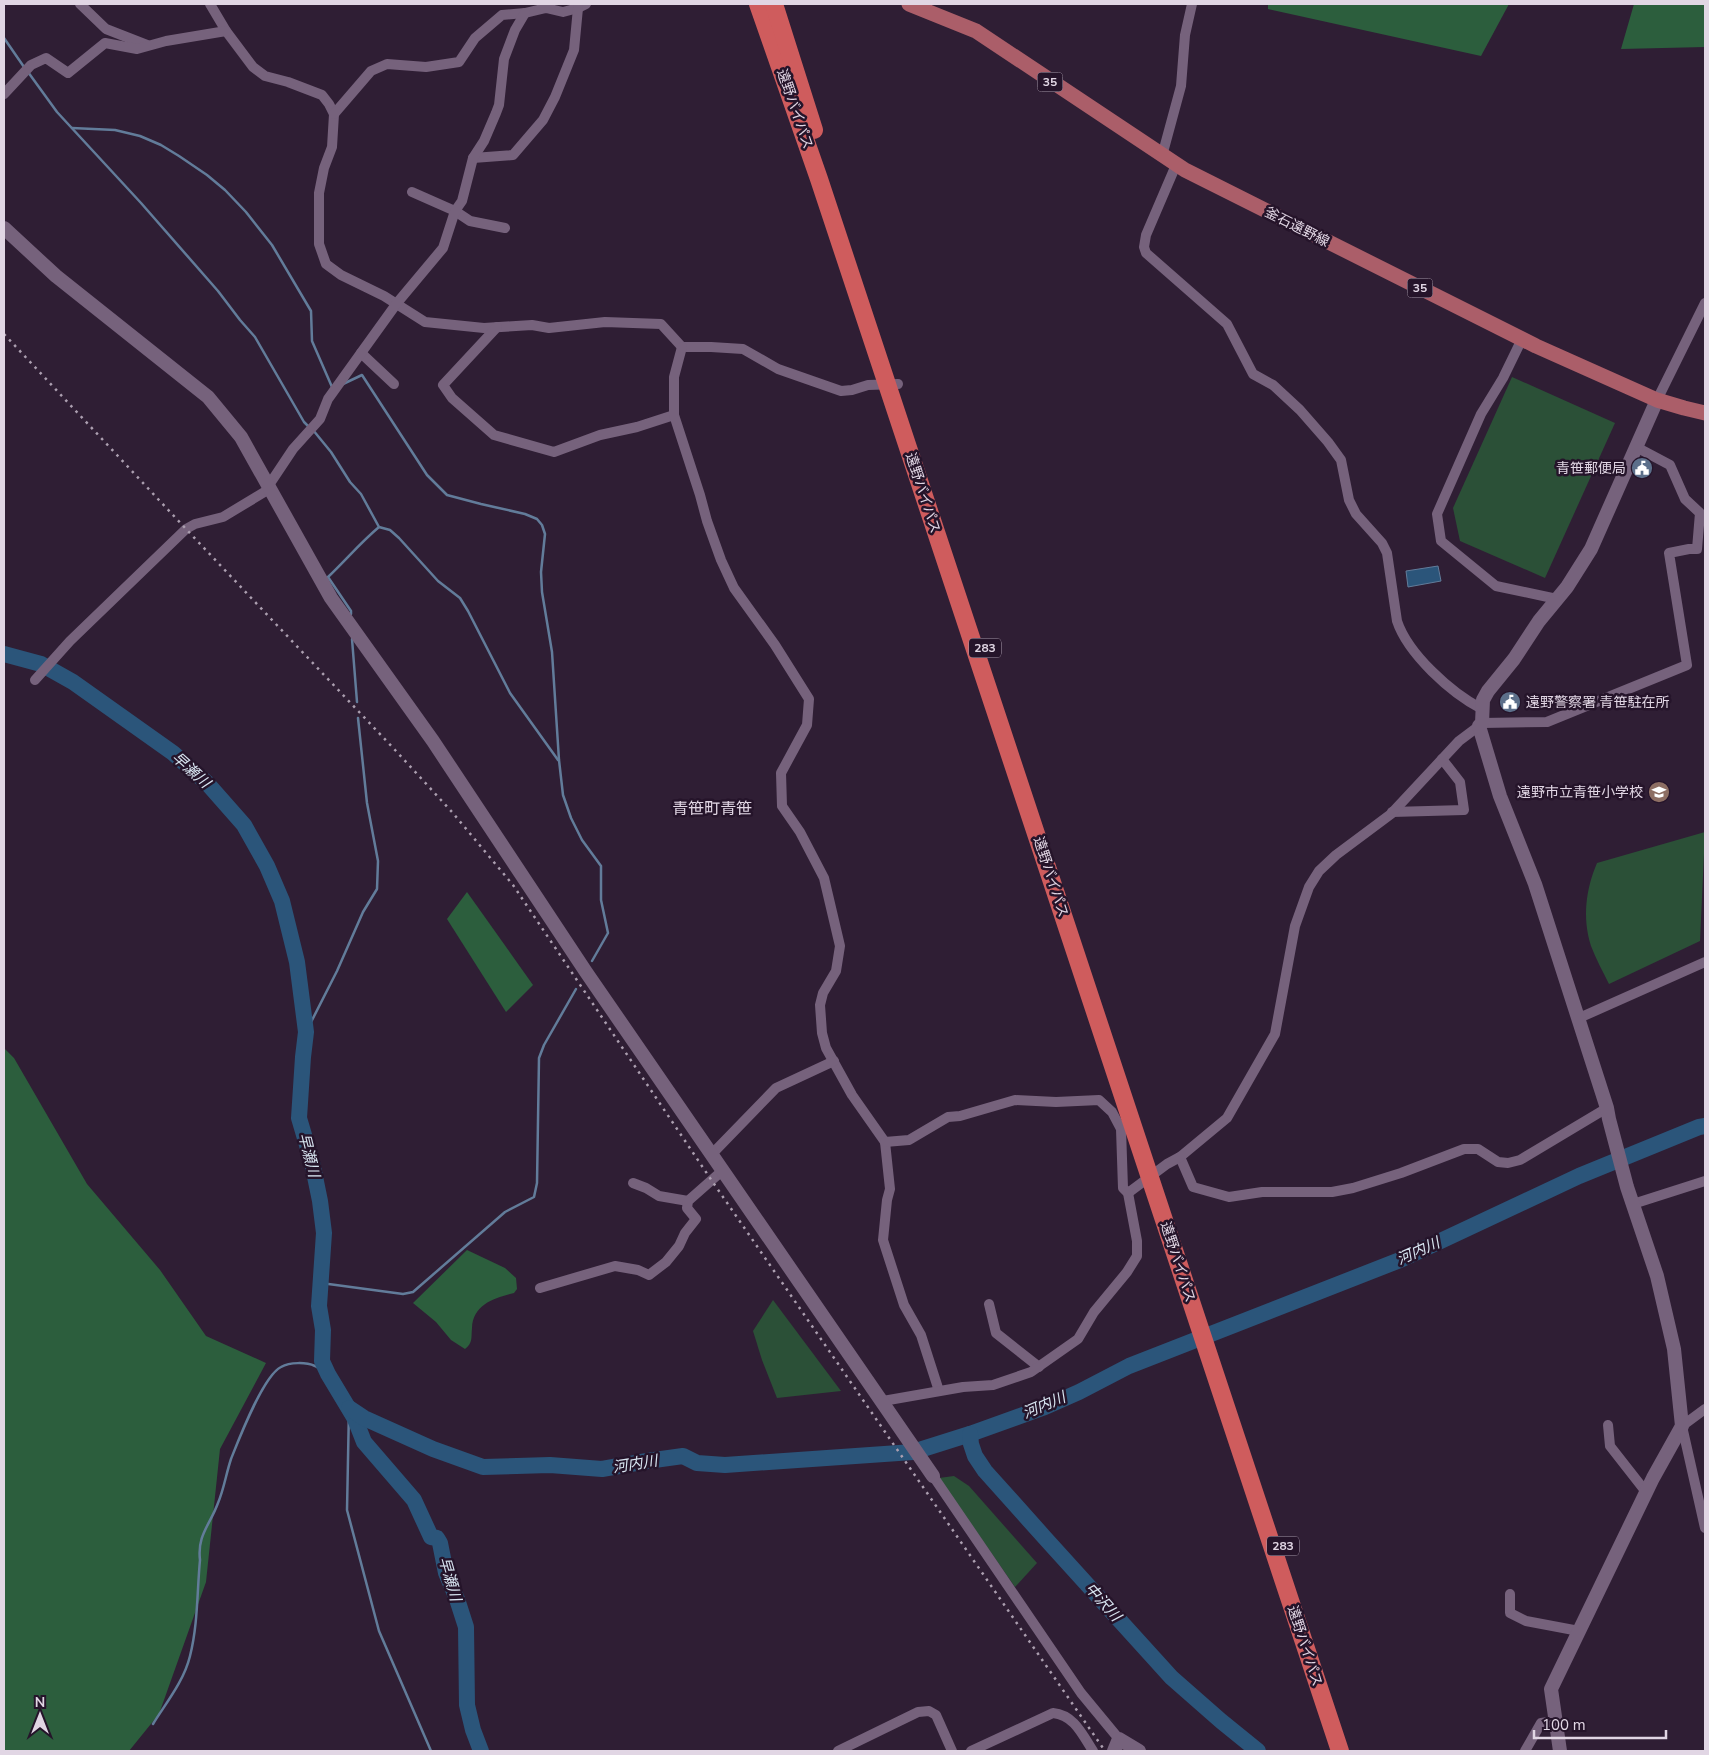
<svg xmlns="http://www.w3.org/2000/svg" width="1709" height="1755" viewBox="0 0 1709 1755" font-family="'Nunito Sans','Noto Sans JP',sans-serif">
	<rect width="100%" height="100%" fill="#2f1e34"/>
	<g fill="#2b5037">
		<path d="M1512,377L1615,423L1545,578L1460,541L1453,508Z"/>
		<path d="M1705,832L1700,941L1609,984C1603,972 1596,959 1591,946C1582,917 1586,889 1597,863Z"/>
		<path d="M773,1300L841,1391L777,1398L762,1360L753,1331Z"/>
		<path d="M954,1476L969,1486L1037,1563L1015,1587L939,1478Z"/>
	</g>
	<g fill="#2c5e3d">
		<path d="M1268,4H1509L1481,56L1268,9Z"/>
		<path d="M1634,4H1705V47L1621,49Z"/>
		<path d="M467,892L533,985L506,1012L447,919Z"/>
		<path d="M4,1048L14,1058L87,1184L160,1270L206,1336L266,1363L220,1449L206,1582L159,1714L129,1751H4Z"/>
		<path d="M467,1250L505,1268L516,1278L517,1289L514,1293C495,1298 473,1304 472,1328C471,1338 473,1343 465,1349L451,1340L436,1322L413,1303Z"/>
	</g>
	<path fill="#2b557a" stroke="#627c9a" d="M1438,566L1441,581L1408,587L1406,571Z"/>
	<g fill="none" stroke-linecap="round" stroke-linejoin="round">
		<g stroke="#627c9a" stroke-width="2.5">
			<path d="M4,38L24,67"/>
			<path d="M28,72L57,112L141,203L218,291L240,320L255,337L304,422L309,427"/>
			<path d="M72,128L115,130L140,136L161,145L179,156L207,175L225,190L246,212L272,245L311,311L312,341L332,387"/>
			<path d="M343,384L362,375L427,475L447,495L481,504L525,514L537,519L542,525L545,534L541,572L542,592L552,652L559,760L563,795L571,818L582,840L601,866V900L608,933L592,961"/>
			<path d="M313,430L331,452L350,482L361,494L379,527L390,530L399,538L438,581L460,598L468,611L510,693L558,760"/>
			<path d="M351,614V611L328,577C346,560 360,543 379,527"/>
			<path d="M352,639L357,702"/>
			<path d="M306,1032L337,971L363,912L377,889L378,861L367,803L358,718"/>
			<path d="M321,1283L403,1294L413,1292L505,1212L534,1197L537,1183L539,1058L544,1045L576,989"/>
			<path d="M349,1408L347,1510L379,1631L431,1751"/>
			<path d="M153,1724C166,1703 184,1681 190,1656C198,1625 197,1591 200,1560C197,1535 210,1525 218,1503C224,1489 226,1474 231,1459C239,1439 263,1376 281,1367C290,1362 306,1362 315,1366C319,1368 324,1372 328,1374"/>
		</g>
		<g stroke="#2b557a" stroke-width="16">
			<path d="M4,654L41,664L73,682L173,753L207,783L244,825L267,866L282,901L297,962L306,1032L303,1057L299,1118L312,1162L320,1201L324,1233L319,1306L323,1330L322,1361L328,1374L355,1419L364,1442L414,1500L431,1537L437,1538L440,1543L446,1573L457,1599L466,1627L467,1705L473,1730L481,1751"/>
			<path d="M349,1408L364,1418L433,1449L483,1467L550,1465L602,1469L647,1461L683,1456L697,1463L725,1465L913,1452L970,1434L1045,1407L1079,1392L1129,1366L1400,1260L1579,1176L1699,1127L1705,1126"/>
			<path d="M970,1434L971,1444L975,1456L985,1471L1045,1538L1172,1678L1221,1721L1258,1751"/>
		</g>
		<g stroke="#76627c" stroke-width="10">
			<path d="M80,4L106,29L147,45"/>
			<path d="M210,4L226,31L253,67L265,76L288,82L322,95L329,104L334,114L332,147L324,168L319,193V244L326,264L341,275L384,296L425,322L484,328L532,325L549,328L605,322L661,324L682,347H711L743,349L778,369L841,391L852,390L868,385L898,384"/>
			<path d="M4,94L31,65L46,58L68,73L105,43L137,49L166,41L226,31"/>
			<path d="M334,114L371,71L387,64L426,67L459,62L475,38L502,15L525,13L546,8L563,12L578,8L586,4"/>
			<path d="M1162,156L1181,86L1185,35L1192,4"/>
			<path d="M473,158L513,155L543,120L555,97L574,50L578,8"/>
			<path d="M1176,165L1146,235L1144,247L1146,253L1227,324L1253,374L1273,385L1300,410L1328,442L1341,460L1349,500L1356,514L1382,543L1387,553L1397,621C1408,654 1451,693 1482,709"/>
			<path d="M412,192L455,211L470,221L505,228"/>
			<path d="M497,327L443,385L452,398L494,435L554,452L600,435L637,427L674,415"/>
			<path d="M1522,339L1503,378L1481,414L1437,514L1441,541L1496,586L1557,599"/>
			<path d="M682,347L674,377V415L700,495L707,521L721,560L734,588L775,645L809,699L807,725L781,773L782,806L800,832L824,878L840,946L836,971L823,993L820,1005L822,1033L826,1048L852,1095L885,1142L890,1189L887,1200L883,1240L904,1305L921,1335L939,1391"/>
			<path d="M361,353L394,384"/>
			<path d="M1657,400L1705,303"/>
			<path d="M269,485L293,449L320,419L328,399L361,353L397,303L443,248L455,211L462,201L473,158L484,141L496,113L499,105L504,59L515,30L525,13"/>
			<path d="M35,680L70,641L186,529L195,524L223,517L271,488"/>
			<path d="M1482,723L1547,722L1687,665L1669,553L1689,549H1697L1700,513L1685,499L1670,465L1636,447"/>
			<path d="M1392,812L1464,810L1460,782L1442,759"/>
			<path d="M1579,1018L1705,962"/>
			<path d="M711,1155L776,1088L834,1061"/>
			<path d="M1180,1157L1193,1187L1229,1197L1262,1192H1332L1353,1188L1401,1173L1464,1149H1478L1498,1162L1508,1163L1520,1160L1607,1108"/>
			<path d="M633,1183L646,1188L659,1196L688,1201"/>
			<path d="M1128,1193L1167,1164L1180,1157L1227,1118L1275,1034L1295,926L1309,887L1319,871L1336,855L1391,814L1459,741L1479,726"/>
			<path d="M1633,1204L1705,1181"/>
			<path d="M540,1288L615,1266L638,1270L649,1275L666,1262L679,1246L685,1233L696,1219L687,1208L688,1201L722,1171"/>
			<path d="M989,1304L996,1333L1039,1367"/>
			<path d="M883,1401L963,1387L993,1385L1031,1372L1078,1339L1094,1312L1127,1272L1137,1256V1241L1128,1193L1123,1188L1121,1129L1112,1112L1099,1100L1056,1102L1015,1100L960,1116L948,1117L909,1140L885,1142"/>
			<path d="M1705,1409L1682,1426L1705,1528"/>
			<path d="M1608,1425L1610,1446L1646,1492"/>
			<path d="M933,1476L1081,1693L1119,1739"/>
			<path d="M1510,1594V1613L1526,1621L1579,1631"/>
			<path d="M838,1751L918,1712L929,1711L936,1715L952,1751"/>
			<path d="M971,1751L1053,1713C1074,1715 1082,1734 1093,1751"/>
			<path d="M1525,1751L1541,1723L1555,1721"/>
		</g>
		<g stroke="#76627c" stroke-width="14">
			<path d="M4,228L56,276L208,397L241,437L331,598L433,741L586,972L933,1476"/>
			<path d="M1114,1751L1119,1739L1139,1751"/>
			<path d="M1560,1751L1551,1689L1653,1478L1682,1426L1674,1349L1657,1276L1627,1187L1609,1119L1607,1108L1535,884L1500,796L1479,726L1482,723L1483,700L1488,691L1514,659L1539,621L1567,587L1591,549L1657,400"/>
		</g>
		<path stroke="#ab5e69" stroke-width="15" d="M909,4L976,31L1185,170L1536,346L1657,400L1684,408L1705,413"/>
		<g stroke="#cf5c5d" stroke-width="18">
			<path d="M758,4L819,179L1340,1751"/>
			<path d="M774,4L814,130"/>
		</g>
		<path stroke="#ac9fb0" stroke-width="2.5" stroke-dasharray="2.5 5" stroke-linecap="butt" d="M4,334L186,529L396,751L452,812L513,885L712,1181L1105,1751"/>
	</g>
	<defs>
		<g id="civic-disc" transform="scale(1.125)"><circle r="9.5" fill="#5c6f8a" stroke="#25142a"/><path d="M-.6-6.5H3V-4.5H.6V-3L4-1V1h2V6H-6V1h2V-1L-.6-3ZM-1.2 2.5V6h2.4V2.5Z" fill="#fff"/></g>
		<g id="school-disc" transform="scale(1.125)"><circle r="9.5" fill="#8d6e63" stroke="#25142a"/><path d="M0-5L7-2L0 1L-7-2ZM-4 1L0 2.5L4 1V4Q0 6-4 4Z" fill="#fff"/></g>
	</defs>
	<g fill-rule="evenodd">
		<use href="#civic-disc" x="1642" y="468"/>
		<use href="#civic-disc" x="1510" y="702"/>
		<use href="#school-disc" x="1659" y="792"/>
	</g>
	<g text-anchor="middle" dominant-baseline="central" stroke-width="5" stroke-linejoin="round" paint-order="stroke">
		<g fill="#25142a" stroke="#a99cac" stroke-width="1">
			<rect x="1037.5" y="72.5" width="25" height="19" rx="4"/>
			<rect x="1407.5" y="278.5" width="25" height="19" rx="4"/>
			<rect x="969" y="638.5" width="32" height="19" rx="4"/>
			<rect x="1267" y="1536.5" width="32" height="19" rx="4"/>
		</g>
		<g font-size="12" font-weight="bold" fill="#e1d6e4">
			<text x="1050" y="82">35</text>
			<text x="1420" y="288">35</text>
			<text x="985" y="648">283</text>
			<text x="1283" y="1546">283</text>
		</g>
		<g font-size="14" fill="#e1d6e4" stroke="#25142a">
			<text transform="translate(795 109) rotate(71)">遠野バイパス</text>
			<text transform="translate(1297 227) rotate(27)">釜石遠野線</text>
			<text transform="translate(923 493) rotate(72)">遠野バイパス</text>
			<text transform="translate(1051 877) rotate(72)">遠野バイパス</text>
			<text transform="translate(1178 1262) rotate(72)">遠野バイパス</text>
			<text transform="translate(1305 1646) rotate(72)">遠野バイパス</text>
		</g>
		<g font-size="14" fill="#e1d6e4" stroke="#25142a" text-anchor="end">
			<text x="1626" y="468">青笹郵便局</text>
			<text x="1526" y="702" text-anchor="start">遠野警察署 青笹駐在所</text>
			<text x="1643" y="792">遠野市立青笹小学校</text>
		</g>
		<g font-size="15" font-style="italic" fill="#d9e6f2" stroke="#25142a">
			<text transform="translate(191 770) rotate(42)">早瀬川</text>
			<text transform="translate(309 1155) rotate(76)">早瀬川</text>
			<text transform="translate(1418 1251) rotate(-24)">河内川</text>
			<text transform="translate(1044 1405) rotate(-23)">河内川</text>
			<text transform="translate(635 1464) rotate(-9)">河内川</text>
			<text transform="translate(450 1579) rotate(74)">早瀬川</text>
			<text transform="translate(1103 1602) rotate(48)">中沢川</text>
		</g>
		<g font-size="16" fill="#e1d6e4" stroke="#25142a">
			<text x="712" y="809">青笹町青笹</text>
		</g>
	</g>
	<rect width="1709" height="1755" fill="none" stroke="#e1d6e4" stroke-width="10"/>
	<g transform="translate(40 1715)" stroke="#25142a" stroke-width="4" paint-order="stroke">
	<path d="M0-4L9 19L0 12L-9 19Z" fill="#e1d6e4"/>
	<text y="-8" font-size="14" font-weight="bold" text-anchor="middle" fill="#e1d6e4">N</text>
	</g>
	<path d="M1534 1730v8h132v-8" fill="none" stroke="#e1d6e4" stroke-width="2.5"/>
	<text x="1542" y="1730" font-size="15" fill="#e1d6e4" stroke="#25142a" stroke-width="4" paint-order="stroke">100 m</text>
</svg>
